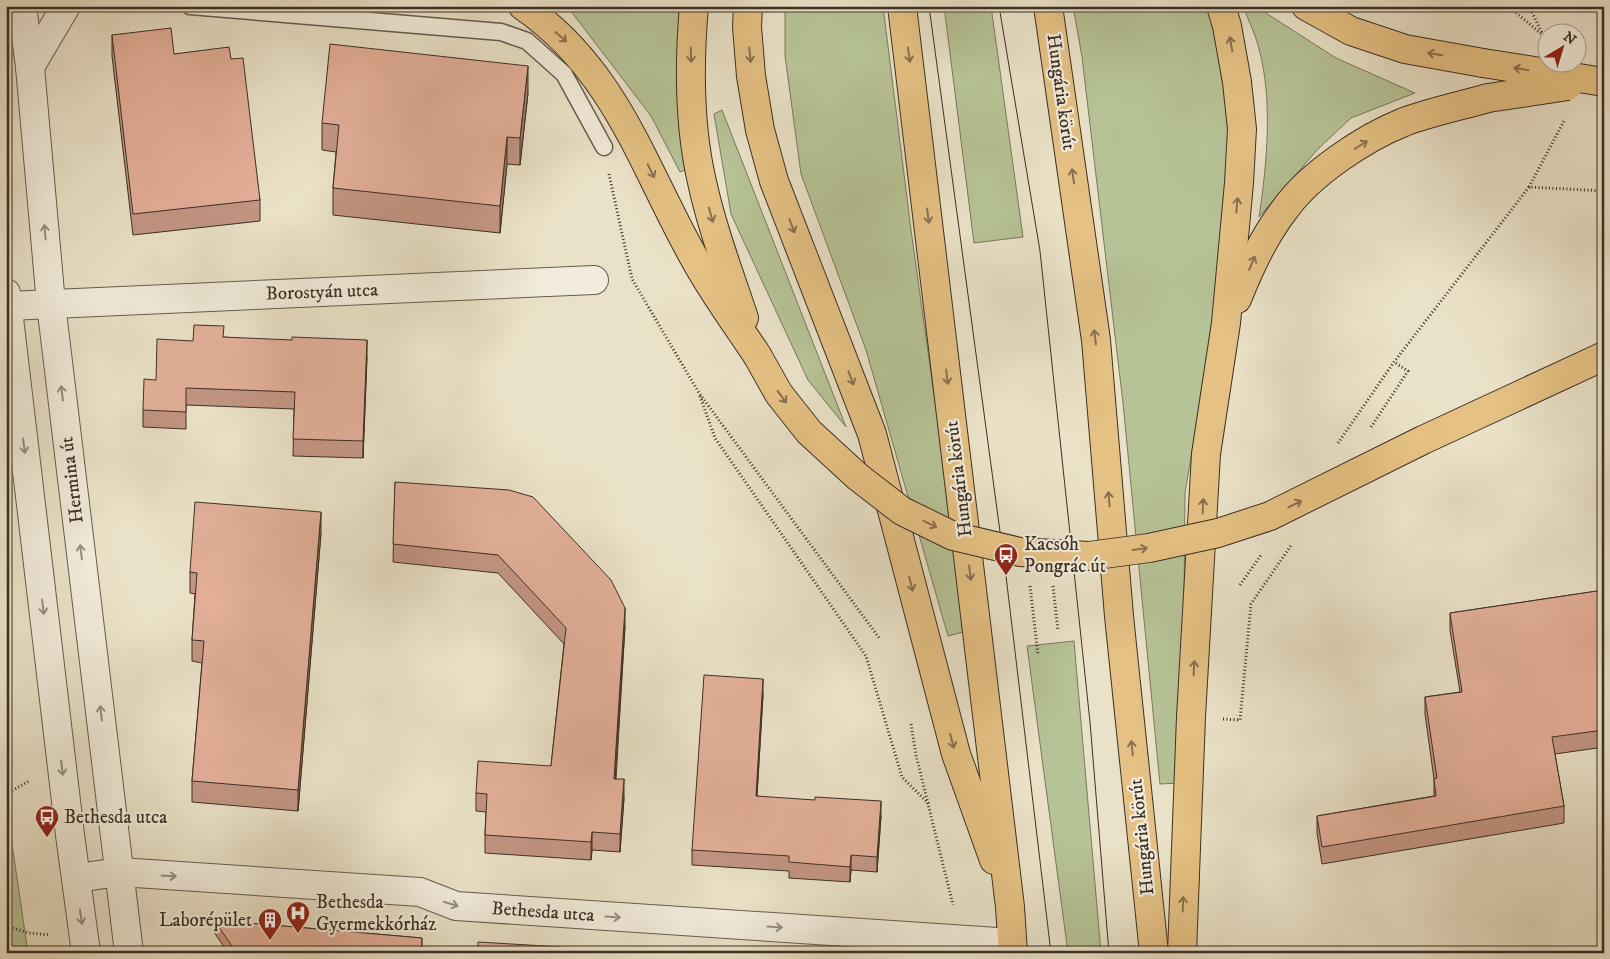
<svg xmlns="http://www.w3.org/2000/svg" width="1610" height="959" viewBox="0 0 1610 959" font-family="'IM FELL DW Pica',serif">
	<rect width="100%" height="100%" fill="#eae2c8"/>
	<filter id="stains"><feTurbulence type="fractalNoise" baseFrequency=".004" numOctaves="4"/><feColorMatrix values="0 0 0 0 .2 0 0 0 0 .09 0 0 0 0 .02 0 0 0 .5 -.17"/></filter>
	<radialGradient id="worn" r=".72"><stop offset=".6" stop-color="#630" stop-opacity="0"/><stop offset="1" stop-color="#630" stop-opacity=".3"/></radialGradient>
	<g fill="#b6c396" stroke="#79795e">
		<path d="M567,6H679L678,59L688,169L680,172L651,116Z"/>
		<path d="M785,6H883L911,230L967,631L948,636L866,350L801,174L785,56Z"/>
		<path d="M944,6H991L1023,237L974,243Z"/>
		<path d="M1073,6H1209L1224,50L1233,158L1211,339L1185,493L1183,709L1179,783L1160,784L1123,403L1082,57Z"/>
		<path d="M1243,6H1255L1336,58L1415,93L1351,118L1318,149L1259,217C1267,165 1273,99 1259,49C1256,35 1248,20 1243,6Z"/>
		<path d="M722,110L846,427L808,380L731,214L714,114Z"/>
		<path d="M1074,641L1101,953H1068L1027,646Z"/>
		<path d="M6,803L28,953H6Z"/>
	</g>
	<g fill="none" stroke-linecap="round" stroke-linejoin="round">
		<g stroke="#685c4e" stroke-width="19">
			<path id="lane" d="M190,6L501,32L527,41L564,74L604,147"/>
		</g>
		<g stroke="#685c4e" stroke-width="30">
			<g id="street">
				<path d="M22,6L30,67L51,304L129,953"/>
				<path d="M30,67L66,6"/>
				<path d="M6,293L70,835L86,953"/>
				<path d="M8,306L594,280"/>
				<path d="M76,878L120,872L420,892L456,906L1012,943"/>
			</g>
		</g>
		<g stroke="#3c2f25" stroke-width="30">
			<g id="primary">
				<path d="M523,6C618,72 643,169 697,263C715,295 737,325 757,355"/>
				<path d="M694,6C689,63 689,126 702,182C712,228 729,273 744,318"/>
				<path d="M748,6L747,27L751,76L760,130L774,181L872,434L956,754L994,860"/>
				<path d="M902,6L1010,907L1013,953"/>
				<path d="M1048,6L1096,340L1119,616L1154,953"/>
				<path d="M1306,6L1351,31L1405,49L1483,63"/>
				<path d="M1237,299C1250,267 1264,236 1285,209C1310,174 1364,138 1404,122C1431,112 1460,106 1488,98"/>
				<path d="M1182,953L1191,717L1206,454L1226,323L1239,183L1242,129L1237,82L1227,26L1221,6"/>
			</g>
		</g>
		<g stroke="#3c2f25" stroke-width="3" stroke-dasharray="1 2.5" stroke-linecap="butt">
			<path d="M1508,6L1545,37"/>
			<path d="M1529,6L1542,33"/>
			<path d="M609,174L632,279L699,393L880,639"/>
			<path d="M1529,187L1564,121"/>
			<path d="M700,396L715,438L866,656L902,777L930,805"/>
			<path d="M1371,427L1408,371L1394,362"/>
			<path d="M1338,443L1394,362L1529,187L1604,191"/>
			<path d="M1240,585L1261,555"/>
			<path d="M1030,586L1038,655"/>
			<path d="M1053,586L1058,631"/>
			<path d="M1223,719L1240,720L1251,604L1292,544"/>
			<path d="M911,724L916,755L953,905"/>
			<path d="M6,794L29,781"/>
			<path d="M6,926L29,933L50,935"/>
		</g>
		<use href="#lane" stroke="#f1ecdb" stroke-width="16"/>
		<use href="#street" stroke="#f1ecdb" stroke-width="28"/>
		<use href="#primary" stroke="#e5c184" stroke-width="28"/>
		<g stroke="#3c2f25" stroke-width="1">
			<path d="M929,6L1006,576L1051,953"/>
			<path d="M999,6L1040,251L1090,722L1109,953"/>
		</g>
		<g stroke="#3c2f25" stroke-width="30" stroke-linecap="butt">
			<g id="primary-bridge">
				<path d="M1483,63L1604,82"/>
				<path d="M1488,98L1568,86"/>
				<path d="M757,355L779,394L809,432L858,477L902,511L953,536L1020,552L1089,556L1149,548L1218,533L1270,516L1423,440L1604,356"/>
			</g>
		</g>
		<use href="#primary-bridge" stroke="#e5c184" stroke-width="28"/>
	</g>
	<g fill="#c39684" stroke="#3c2f25">
		<path d="M112,35L174,54L231,59L260,200V221L133,235L112,56Z"/>
		<path d="M528,93L520,165L507,164L500,233L333,215V188L336,152L322,150V123Z"/>
		<path d="M224,337L367,357L363,458L293,456L294,409L186,405V429L143,427V410L193,341Z"/>
		<path d="M395,482L625,626L616,779L624,798L620,852L592,850L591,860L485,853V835L486,812L476,811V793L551,766L564,644L498,573L393,562Z"/>
		<path d="M321,533L298,811L192,802V781L202,663L192,661V640L195,594L190,593V572Z"/>
		<path d="M1604,590V636L1603,637L1604,644V747L1555,754L1564,806V823L1322,864L1317,833V816L1434,796V779L1425,714V697L1460,692L1450,630V613Z"/>
		<path d="M763,695L757,796L881,816L877,872L851,870L850,882L789,878V871L692,865V850Z"/>
		<path d="M214,920L422,938V953H228L214,932Z"/>
	</g>
	<g fill="#9f7a6b" stroke="#3c2f25">
		<path d="M528,66V93L520,165V138Z"/>
		<path d="M507,137V164L500,233V206Z"/>
		<path d="M367,340V357L363,458V441Z"/>
		<path d="M321,512V533L298,811V790Z"/>
		<path d="M625,608V626L614,797V779Z"/>
		<path d="M763,679V695L756,811V796Z"/>
		<path d="M624,779V798L620,852V834Z"/>
		<path d="M881,801V816L877,872V857Z"/>
		<path d="M592,832V850L591,860V842Z"/>
		<path d="M851,855V870L850,882V867Z"/>
	</g>
	<g fill="#e3af99" stroke="#3c2f25">
		<path d="M171,28L174,54L229,47L231,59L243,58L260,200L133,214L112,35Z"/>
		<path d="M330,44L528,66L520,138L507,137L500,206L333,188L339,125L322,123Z"/>
		<path d="M194,325L224,326L223,337L292,340V337L367,340L363,441L293,439L295,392L186,388V412L143,410L144,379L156,380L157,339L193,341Z"/>
		<path d="M395,482L509,490L533,497L611,580L625,608L614,779H624L620,834L592,832L591,842L485,835L487,794L476,793L478,761L551,766L566,628L498,555L393,544Z"/>
		<path d="M195,502L321,512L298,790L192,781L204,641L192,640L197,573L190,572Z"/>
		<path d="M1604,590V619L1601,620L1604,644V730L1552,737L1564,806L1322,847L1317,816L1436,796L1434,779L1437,778L1425,697L1462,692L1450,613Z"/>
		<path d="M704,675L763,679L756,796L815,800V797L881,801L877,857L851,855L850,867L789,862V856L692,850Z"/>
		<path d="M214,920L422,938L421,953H234V949Z"/>
		<path d="M478,942L611,950V953H478Z"/>
		<path d="M829,950L886,953H829Z"/>
	</g>
	<defs><path id="oneway-shaft" d="M-6 0H5M1.5-3L5.5 0L1.5 3" fill="none" stroke-width="1.6" stroke-linecap="round" stroke-linejoin="round" transform="scale(1.25)"/></defs>
	<g stroke="#887150">
		<use href="#oneway-shaft" transform="translate(561 37) rotate(41)"/>
		<use href="#oneway-shaft" transform="translate(1231 44) rotate(-100)"/>
		<use href="#oneway-shaft" transform="translate(1435 54) rotate(-170)"/>
		<use href="#oneway-shaft" transform="translate(691 55) rotate(88)"/>
		<use href="#oneway-shaft" transform="translate(750 55) rotate(85)"/>
		<use href="#oneway-shaft" transform="translate(909 55) rotate(82)"/>
		<use href="#oneway-shaft" transform="translate(1521 69) rotate(-171)"/>
		<use href="#oneway-shaft" transform="translate(1361 145) rotate(-32)"/>
		<use href="#oneway-shaft" transform="translate(651 171) rotate(64)"/>
		<use href="#oneway-shaft" transform="translate(1073 176) rotate(-98)"/>
		<use href="#oneway-shaft" transform="translate(1237 205) rotate(-85)"/>
		<use href="#oneway-shaft" transform="translate(711 215) rotate(74)"/>
		<use href="#oneway-shaft" transform="translate(928 216) rotate(83)"/>
		<use href="#oneway-shaft" transform="translate(792 226) rotate(69)"/>
		<use href="#oneway-shaft" transform="translate(1252 263) rotate(-67)"/>
		<use href="#oneway-shaft" transform="translate(1095 337) rotate(-97)"/>
		<use href="#oneway-shaft" transform="translate(947 377) rotate(83)"/>
		<use href="#oneway-shaft" transform="translate(851 378) rotate(69)"/>
		<use href="#oneway-shaft" transform="translate(782 397) rotate(54)"/>
		<use href="#oneway-shaft" transform="translate(1109 499) rotate(-95)"/>
		<use href="#oneway-shaft" transform="translate(1295 504) rotate(-26)"/>
		<use href="#oneway-shaft" transform="translate(1203 506) rotate(-87)"/>
		<use href="#oneway-shaft" transform="translate(930 524) rotate(26)"/>
		<use href="#oneway-shaft" transform="translate(1140 549) rotate(-8)"/>
		<use href="#oneway-shaft" transform="translate(970 573) rotate(83)"/>
		<use href="#oneway-shaft" transform="translate(911 584) rotate(75)"/>
		<use href="#oneway-shaft" transform="translate(1194 668) rotate(-87)"/>
		<use href="#oneway-shaft" transform="translate(952 741) rotate(75)"/>
		<use href="#oneway-shaft" transform="translate(1132 748) rotate(-96)"/>
		<use href="#oneway-shaft" transform="translate(1183 904) rotate(-88)"/>
	</g>
	<g stroke="#968e80">
		<use href="#oneway-shaft" transform="translate(45 232) rotate(-95)"/>
		<use href="#oneway-shaft" transform="translate(62 393) rotate(-97)"/>
		<use href="#oneway-shaft" transform="translate(24 446) rotate(83)"/>
		<use href="#oneway-shaft" transform="translate(81 552) rotate(-97)"/>
		<use href="#oneway-shaft" transform="translate(43 607) rotate(83)"/>
		<use href="#oneway-shaft" transform="translate(101 713) rotate(-97)"/>
		<use href="#oneway-shaft" transform="translate(62 768) rotate(83)"/>
		<use href="#oneway-shaft" transform="translate(169 876) rotate(4)"/>
		<use href="#oneway-shaft" transform="translate(451 904) rotate(17)"/>
		<use href="#oneway-shaft" transform="translate(81 917) rotate(82)"/>
		<use href="#oneway-shaft" transform="translate(613 917) rotate(4)"/>
		<use href="#oneway-shaft" transform="translate(775 927) rotate(4)"/>
	</g>
	<defs>
		<g id="bus-pin" transform="scale(1.25)"><path d="M0 17L-7.5 6A9.5 9.5 0 1 1 7.5 6Z" fill="#8f2418" stroke="#f1ecdb"/><path d="M-5-6H5V4H4V6H2V4H-2V6H-4V4H-5ZM-3.5-4V0h7V-4ZM-3.5 1.2v1.5H-2V1.2ZM2 1.2v1.5H3.5V1.2Z" fill="#fff"/></g>
		<g id="hospital-pin" transform="scale(1.25)"><path d="M0 17L-7.5 6A9.5 9.5 0 1 1 7.5 6Z" fill="#8f2418" stroke="#f1ecdb"/><path d="M-5-5h3v3.5h4V-5h3V5h-3V1.5h-4V5h-3Z" fill="#fff"/></g>
		<g id="building-pin" transform="scale(1.25)"><path d="M0 17L-7.5 6A9.5 9.5 0 1 1 7.5 6Z" fill="#8f2418" stroke="#f1ecdb"/><path d="M-4-6H4V6H1V3H-1V6H-4ZM-2.5-4.3h1.7v1.8h-1.7ZM.8-4.3h1.7v1.8H.8ZM-2.5-1h1.7V.8h-1.7ZM.8-1h1.7V.8H.8Z" fill="#fff"/></g>
	</defs>
	<g fill-rule="evenodd">
		<use href="#bus-pin" x="1006" y="555"/>
		<use href="#bus-pin" x="47" y="817"/>
		<use href="#hospital-pin" x="298" y="913"/>
		<use href="#building-pin" x="270" y="920"/>
	</g>
	<g text-anchor="middle" dominant-baseline="central" stroke-width="4.5" stroke-linejoin="round" paint-order="stroke">
		<g font-size="19" fill="#3c2f25" stroke="#f1ecdb">
			<text transform="translate(1061 92) rotate(82)">Hungária körút</text>
			<text transform="translate(322 292) rotate(-2)">Borostyán utca</text>
			<text transform="translate(959 479) rotate(-97)">Hungária körút</text>
			<text transform="translate(72 480) rotate(-97)">Hermina út</text>
			<text transform="translate(1142 837) rotate(-96)">Hungária körút</text>
			<text transform="translate(543 912) rotate(4)">Bethesda utca</text>
		</g>
		<g font-size="19" fill="#3c2f25" stroke="#f1ecdb" text-anchor="start">
			<text x="1024" y="544">Kacsóh<tspan x="1024" dy="22">Pongrác út</tspan></text>
			<text x="64" y="817">Bethesda utca</text>
			<text x="316" y="902">Bethesda<tspan x="316" dy="22">Gyermekkórház</tspan></text>
			<text x="252" y="920" text-anchor="end">Laborépület</text>
		</g>
	</g>
	<rect width="1610" height="959" fill="none" stroke="#eae2c8" stroke-width="25"/>
	<rect x="8" y="8" width="1595" height="944" fill="none" stroke="#3c2f25" stroke-width="2.5"/>
	<rect x="12" y="12" width="1585" height="934" fill="none" stroke="#3c2f25"/>
	<g transform="translate(1562 48) rotate(38)"><circle r="24" fill="#f1ecdb" stroke="#a9a092"/>
	<path d="M0-4L9 19L0 12L-9 19Z" fill="#8f2418"/>
	<text y="-8" font-size="14" font-weight="bold" text-anchor="middle" fill="#3c2f25">N</text>
	</g>
	<rect width="100%" height="100%" filter="url(#stains)"/>
	<rect width="100%" height="100%" fill="url(#worn)"/>
</svg>
